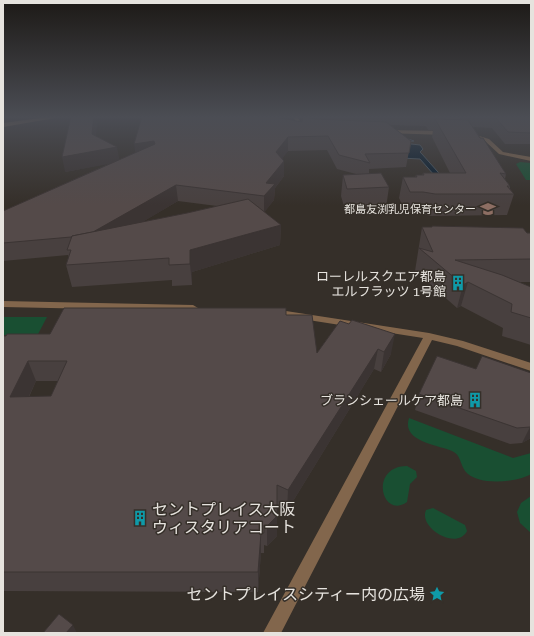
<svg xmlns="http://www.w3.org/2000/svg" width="534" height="636" viewBox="0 0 534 636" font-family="'Roboto Serif','Noto Sans JP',serif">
	<rect width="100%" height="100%" fill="#352f29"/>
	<g fill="#194f32">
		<path d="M520,162L531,163V180H526L516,164Z"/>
		<path d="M3,317H47L37,336L3,335Z"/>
		<path d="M409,418L513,458L531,453V474C516,483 476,486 465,471C460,464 461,455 452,451C439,445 401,442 409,418Z"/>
		<path d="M407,466L416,471L417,477L410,484L407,502C381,520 369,466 407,466Z"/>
		<path d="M531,496V533L520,523L517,512L521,503Z"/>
		<path d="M433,508L465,525L467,531C457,551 418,528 426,510Z"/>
	</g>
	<path fill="#03192b" stroke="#475661" d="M408,139L414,141L409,142L411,144L420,145L423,149L420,152L422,154L445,180L442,184L420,159L401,158Z"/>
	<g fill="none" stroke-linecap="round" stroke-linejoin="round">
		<g fill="#82664c" fill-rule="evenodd">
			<path d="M55,116H67L3,127V123Z"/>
			<path d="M293,116H297L301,123L310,127V129L297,125Z"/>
			<path d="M384,130L446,131L449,133L446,135L386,133L383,131Z"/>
			<path d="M466,132L489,139L503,152L531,157V161L499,154L485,141L464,135L463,134Z"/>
			<path d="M3,301L193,305L198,308L193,311L3,307Z"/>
			<path d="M273,309L429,333L463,341L531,363V371L457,346L432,340L281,633H263L423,338L270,314L268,312L270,310Z"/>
		</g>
	</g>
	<g fill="#48403f" fill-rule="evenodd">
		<path d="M139,116L302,122L304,116H531V144H505L492,128L473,127L506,174L505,179L510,186V189L514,194L507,215L430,216L419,213H406L399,198L403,177H415L416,175H422L423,173H450L432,137L433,130H428L426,126L390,125L411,141L406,167L369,169V174L389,187L386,208L345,210L341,196L343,175L356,174L337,169L327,150L288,151L282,158L284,161V176L275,188L274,200L264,212L281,225L280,245L192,272V285L172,286V280L72,287L66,265L69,257L68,255L3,261V211L111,163L65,172L96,136L119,160L135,153L141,120H140ZM178,201L217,206L187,213L142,222Z"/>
		<path d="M432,226L531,233V282H519L531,287V345L502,336L503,328L461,306L457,308L415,271L422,227H432Z"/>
		<path d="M286,315L317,353L340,321L391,354L381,372L374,369L287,511L277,506V536L267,546L264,545V553H261L258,592L3,591V336L50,334ZM36,381H58L51,396L29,397Z"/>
		<path d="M476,369L531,373V438L522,443L510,444L415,410L419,394Z"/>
	</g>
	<g fill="#3b3433">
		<path d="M3,116H13L11,119L3,120Z"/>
		<path d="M94,116H98L95,148L92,134Z"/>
		<path d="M139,116H146L147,119L140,120Z"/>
		<path d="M288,137V151L276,167V152Z"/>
		<path d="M154,141L156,155L136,159L134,144Z"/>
		<path d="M117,147L120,162L65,172L62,157Z"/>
		<path d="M284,161V176L275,188L274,200L264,213V196L266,183Z"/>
		<path d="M176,185L178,201L89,254L85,236Z"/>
		<path d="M281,225L280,245L192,272V285L190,264V250Z"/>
		<path d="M468,282L461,306L457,308L463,285Z"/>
		<path d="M395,334L391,354L381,372L384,352Z"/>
		<path d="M378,349L374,369L287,511L288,490Z"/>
		<path d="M28,361L36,381L19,417L10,397Z"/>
		<path d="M531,426V438L522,443L530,427Z"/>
		<path d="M277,516V536L267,546V526Z"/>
		<path d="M261,533V553L258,592V572Z"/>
		<path d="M73,625L77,633H66Z"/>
	</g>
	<g fill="#544a49" stroke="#3b3433" fill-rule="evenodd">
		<path d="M71,116H94L92,134L117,147L62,157Z"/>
		<path d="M142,116H270L302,122L303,116L315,119L386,122L411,141L409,153L365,154L370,163L339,155L328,136L288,137L276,152L284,161L266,183L275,184L264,196L176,185L93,232L72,236L71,237L3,243V211L155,144L154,141L134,144Z"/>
		<path d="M336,116H375L377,117Z"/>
		<path d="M428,116H531V133L508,132L495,117L459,116L462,120L430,119Z"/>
		<path d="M435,119L468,120L480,138H483L506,174L500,173L510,186H507L514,194H435L423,192H410L403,177H417L416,175H424L423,173H466Z"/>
		<path d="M381,173L389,187L347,189L343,175Z"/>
		<path d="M248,199L281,225L190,250V264L169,265V258L66,265L71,250H67L72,236L187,213Z"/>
		<path d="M432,226L523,228L527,233H531V259L455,260L502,275L531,287V318L511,312L512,304L468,282L463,285L419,248L433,252L422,227H432Z"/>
		<path d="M64,308H286V315H312L317,353L340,321L349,324L352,320L395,334L384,352L378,349L288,490L277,485V516L267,526L264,525V533H261L258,572H3V336H6L7,334H50ZM28,361H67L51,396L10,397Z"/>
		<path d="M437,356L476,369L482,356L531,373V426L530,427L517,428L419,394Z"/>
		<path d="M59,614L73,625L66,633H43Z"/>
	</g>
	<linearGradient id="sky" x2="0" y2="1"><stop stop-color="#1d1a17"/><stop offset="0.57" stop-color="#4b4d54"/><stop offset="1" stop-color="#4b4d54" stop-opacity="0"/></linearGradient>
	<rect width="534" height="205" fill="url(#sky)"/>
	<defs>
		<g id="school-bare" transform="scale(1.2)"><path d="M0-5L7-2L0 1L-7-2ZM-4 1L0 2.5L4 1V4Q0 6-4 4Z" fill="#8d6e63" stroke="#352f29" stroke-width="2.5" paint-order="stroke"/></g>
		<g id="building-bare" transform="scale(1.2)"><path d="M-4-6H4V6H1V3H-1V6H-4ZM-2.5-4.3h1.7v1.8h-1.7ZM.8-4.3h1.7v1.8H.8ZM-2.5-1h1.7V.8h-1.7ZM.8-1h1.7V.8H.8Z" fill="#0f9aa8" stroke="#352f29" stroke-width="2.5" paint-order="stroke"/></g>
		<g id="sight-bare" transform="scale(1.2)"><path d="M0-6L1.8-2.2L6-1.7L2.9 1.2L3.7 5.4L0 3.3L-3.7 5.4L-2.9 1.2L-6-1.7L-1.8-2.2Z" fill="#0f9aa8" stroke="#352f29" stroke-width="2.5" paint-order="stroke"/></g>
	</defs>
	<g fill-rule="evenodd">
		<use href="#school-bare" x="488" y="209"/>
		<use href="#building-bare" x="458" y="283"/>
		<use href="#building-bare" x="475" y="400"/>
		<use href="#building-bare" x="140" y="518"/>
		<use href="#sight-bare" x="437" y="594"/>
	</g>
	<g text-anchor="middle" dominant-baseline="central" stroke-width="3" stroke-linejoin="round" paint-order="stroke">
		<g font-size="11" fill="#e6e3de" stroke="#352f29" text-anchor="end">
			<text x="476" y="209">都島友渕乳児保育センター</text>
		</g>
		<g font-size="13" fill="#e6e3de" stroke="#352f29" text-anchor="end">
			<text x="446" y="276">ローレルスクエア都島<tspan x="446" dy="15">エルフラッツ 1号館</tspan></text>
			<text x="463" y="400">ブランシェールケア都島</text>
		</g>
		<g font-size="16" fill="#e6e3de" stroke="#352f29" text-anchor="start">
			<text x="152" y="509">セントプレイス大阪<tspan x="152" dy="18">ウィスタリアコート</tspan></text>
			<text x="425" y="594" text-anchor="end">セントプレイスシティー内の広場</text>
		</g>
	</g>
	<rect width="534" height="636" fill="none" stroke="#e6e3de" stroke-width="8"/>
</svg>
